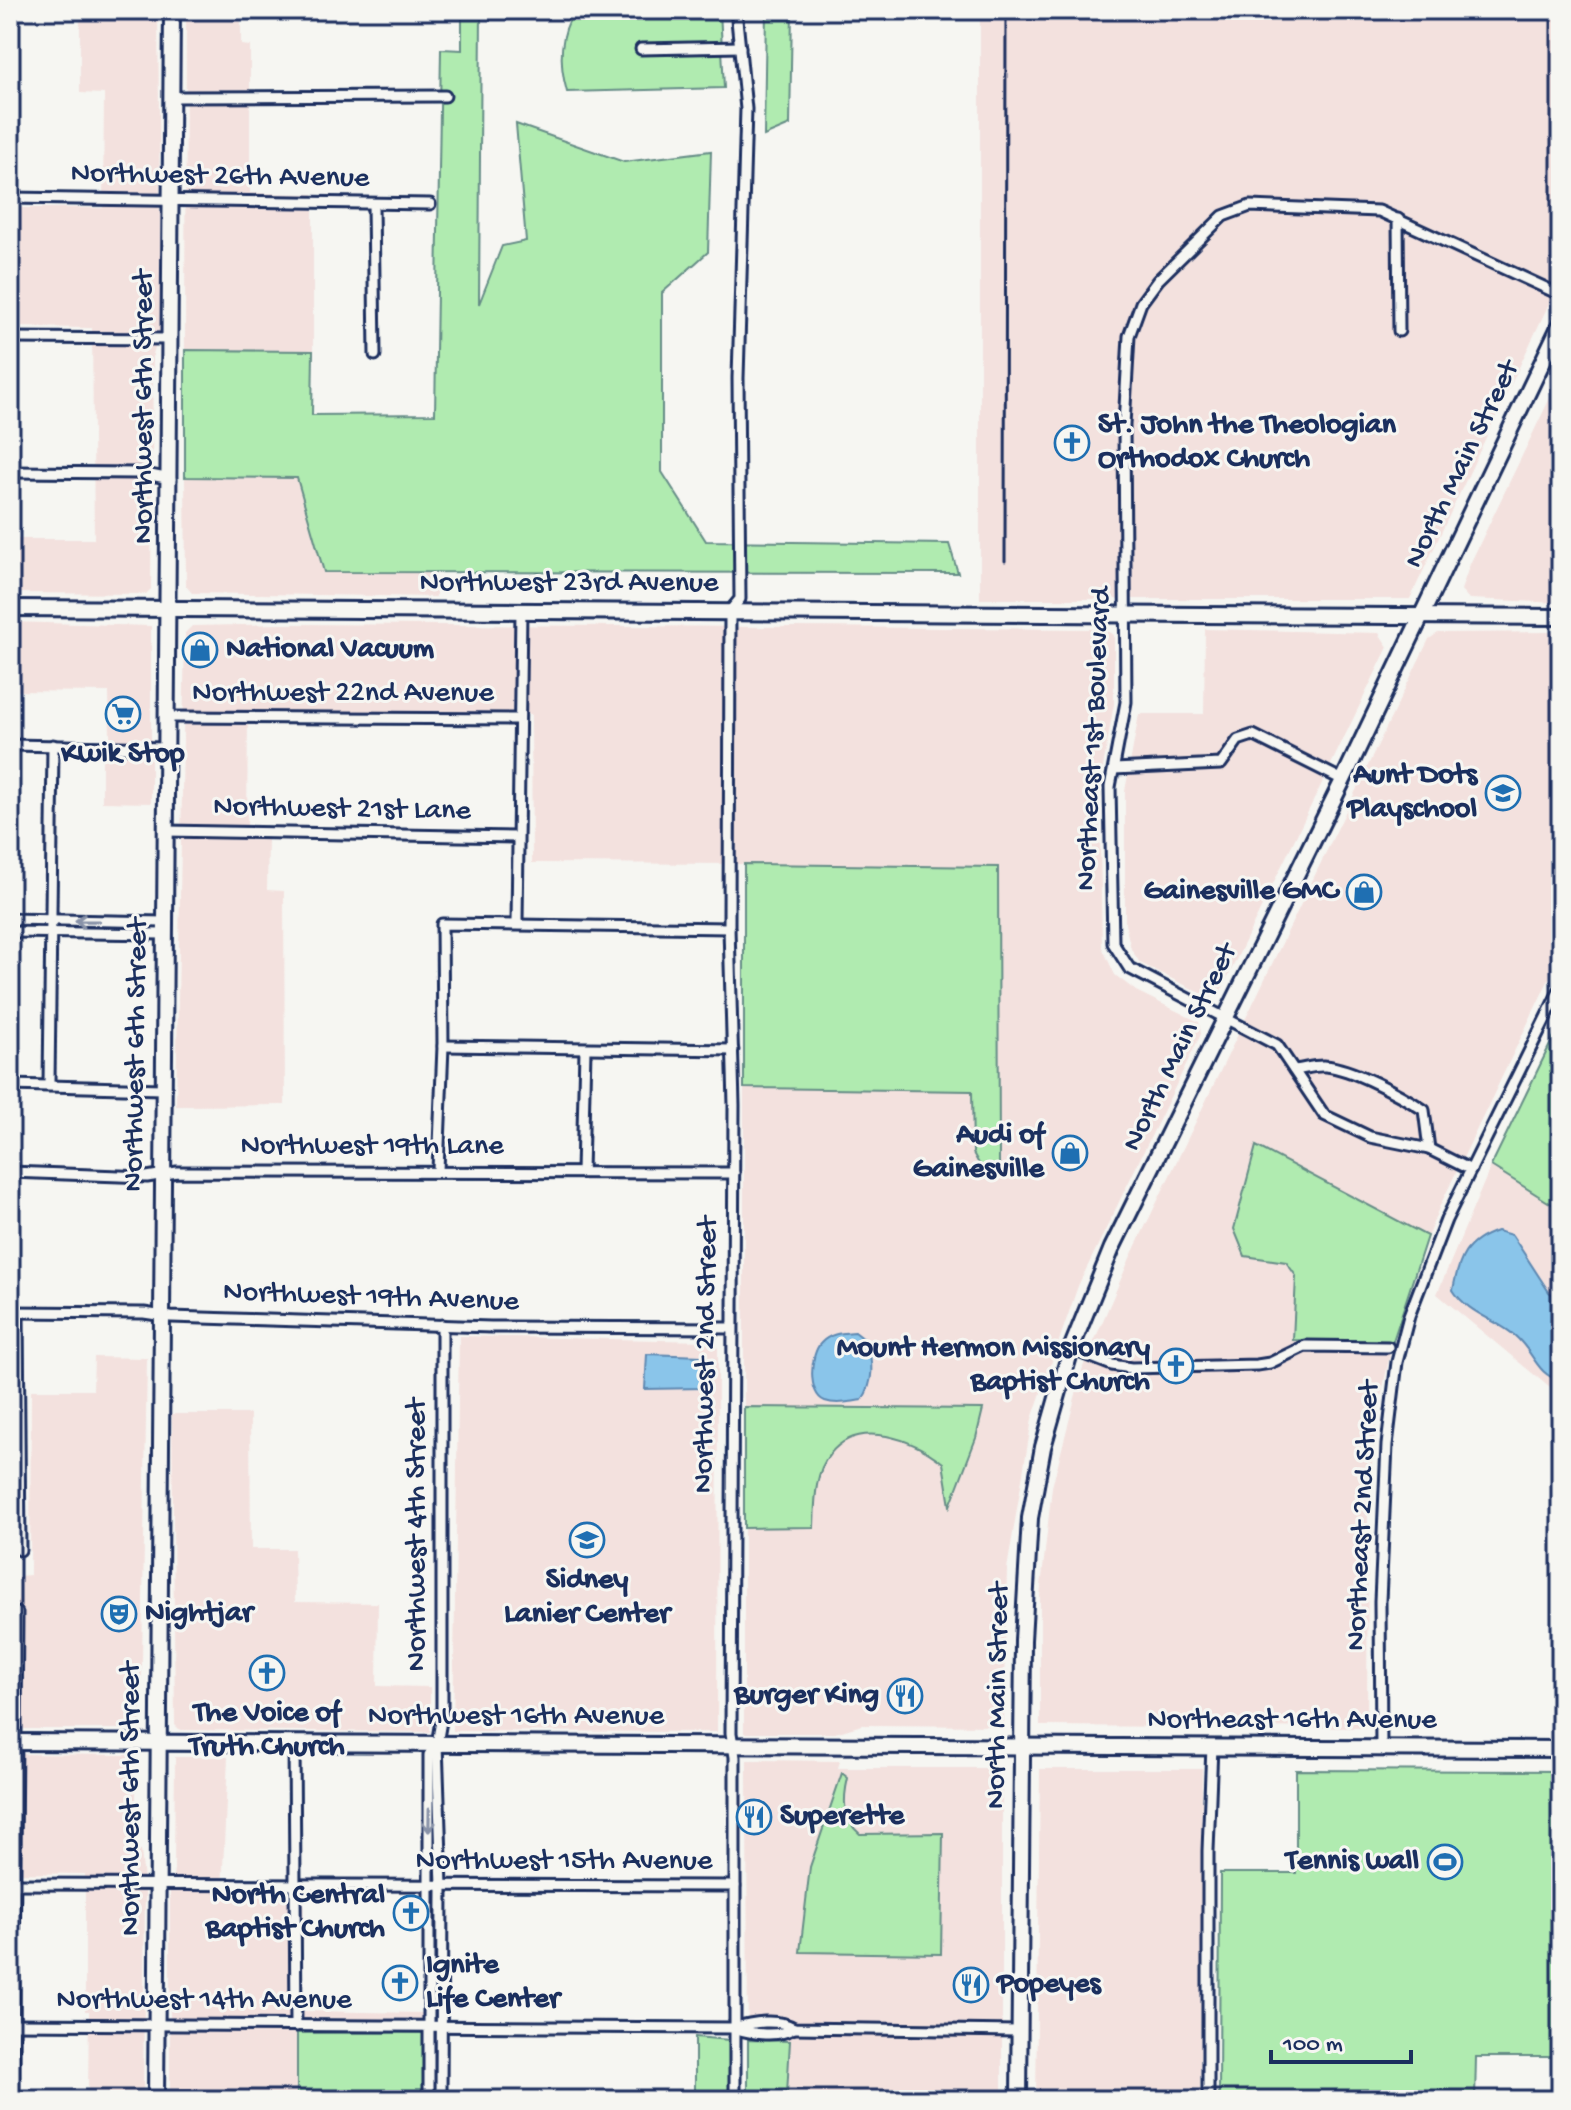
<svg xmlns="http://www.w3.org/2000/svg" width="1571" height="2110" viewBox="0 0 1571 2110" font-family="'Gochi Hand',sans-serif">
	<rect width="100%" height="100%" fill="#f6f6f2"/>
	<filter id="ink" filterUnits="userSpaceOnUse"><feTurbulence type="fractalNoise" baseFrequency=".0125" numOctaves="2"/><feDisplacementMap in="SourceGraphic" scale="16" xChannelSelector="R" yChannelSelector="G"/><feConvolveMatrix kernelMatrix="1 2 1 2 8 2 1 2 1" color-interpolation-filters="sRGB"/></filter>
	<g filter="url(#ink)">
		<g fill="#f3e1de">
			<path d="M80,10H158L161,327L153,354L151,589L146,594L10,593V539H94L92,328L10,327V208H103L104,94L80,93Z"/>
			<path d="M186,10H241V45L250,46V193L313,194V351L185,350Z"/>
			<path d="M980,10H1561V278L1410,599H980Z"/>
			<path d="M1561,375V603L1469,599L1461,590L1470,564Z"/>
			<path d="M185,477L297,478L324,572H436V597L192,593L186,586Z"/>
			<path d="M10,622L151,626V803L102,802V758L110,736L109,692L10,691Z"/>
			<path d="M285,624L1105,629L1114,635V704L1099,790L1102,947L1115,975L1136,991L1199,1022L1201,1034L1078,1286L1032,1419L1007,1569L1003,1726L862,1725L835,1733H744V864L532,863L531,714L248,712L247,827L268,840L267,890L284,891L285,1105L176,1106L185,633L192,626Z"/>
			<path d="M1205,629L1379,633L1388,647L1220,993L1211,998L1140,963L1131,949L1125,924V791L1139,714H1204Z"/>
			<path d="M1557,632V638L1561,639V954L1439,1208L1412,1275L1391,1349L1376,1421L1368,1505L1367,1728L1040,1726V1596L1052,1487L1083,1367L1130,1258L1429,639L1438,633Z"/>
			<path d="M1491,1166L1561,1210V1397L1437,1294Z"/>
			<path d="M459,1336L708,1341L718,1348L717,1732L453,1731Z"/>
			<path d="M94,1357L147,1358L141,1724L137,1729H10V1600H18L19,1576L30,1575L31,1390H93Z"/>
			<path d="M172,1414H250L251,1549H294L295,1602L378,1603L377,1686L430,1687V1732L180,1730L175,1725Z"/>
			<path d="M10,1754L136,1755V1850H141L145,1892L143,2100H83V2093H88L89,2011H85V1874L10,1873Z"/>
			<path d="M175,1757H228L222,1891L304,1893L302,2011L423,2013V2100H170V1892L174,1870Z"/>
			<path d="M747,1760L840,1761L838,1768H1002V2100H748Z"/>
			<path d="M1040,1769H1202L1200,2100H1036Z"/>
		</g>
		<g fill="#b0ebb0" stroke="#668d87" stroke-width="2">
			<path d="M462,10H481L479,304L502,246L526,241L516,124L624,162L711,151L708,252L662,293V472L706,541L949,544L958,573L324,572L297,478L185,477V350L313,351L312,415L435,414L441,49L462,50Z"/>
			<path d="M575,10H720L724,88L567,92C559,64 559,35 575,10Z"/>
			<path d="M766,10H792L790,125L764,136Z"/>
			<path d="M744,864L998,867L999,1165L983,1171L973,1153L972,1091L744,1088Z"/>
			<path d="M1561,1022V1210L1491,1166Z"/>
			<path d="M1256,1146L1427,1236L1393,1341L1293,1340L1296,1276L1286,1262L1245,1256L1234,1229Z"/>
			<path d="M744,1407L983,1409L976,1438L950,1506L943,1463C914,1440 859,1417 830,1454C814,1473 815,1504 814,1527L744,1528Z"/>
			<path d="M1296,1770L1561,1771V2057H1476L1475,2100H1219L1220,1873H1296Z"/>
			<path d="M842,1773L848,1778C843,1799 842,1819 860,1834L943,1833L941,1954L800,1952L810,1867Z"/>
			<path d="M423,2032V2100H297V2033Z"/>
			<path d="M695,2037L729,2040V2100H695Z"/>
			<path d="M748,2040L790,2041L787,2094L748,2093Z"/>
		</g>
		<g fill="#8ac5ea" stroke="#5e89b2" stroke-width="2">
			<path d="M1497,1231L1512,1235L1549,1292L1561,1300V1381C1539,1375 1536,1359 1522,1343C1504,1321 1469,1316 1453,1290C1459,1258 1465,1242 1497,1231Z"/>
			<path d="M855,1332L868,1342C872,1363 875,1381 862,1400C850,1402 836,1405 825,1401C807,1394 810,1354 821,1343C830,1333 842,1333 855,1332Z"/>
			<path d="M647,1354L702,1356L704,1388L645,1389Z"/>
		</g>
		<g fill="none" stroke-linecap="round" stroke-linejoin="round">
			<g stroke="#1b2f5e" stroke-width="15">
				<g id="street">
					<path d="M641,49L740,47"/>
					<path d="M172,97L445,96"/>
					<path d="M10,198L430,204"/>
					<path d="M373,204L375,355"/>
					<path d="M1398,219L1399,331"/>
					<path d="M10,338L171,339"/>
					<path d="M10,472L140,473L171,479"/>
					<path d="M167,717L519,719"/>
					<path d="M10,745L167,748"/>
					<path d="M1114,769L1221,764L1238,740L1253,735L1343,780"/>
					<path d="M166,831L516,837"/>
					<path d="M10,919L164,922"/>
					<path d="M517,923L521,610"/>
					<path d="M10,932L164,934"/>
					<path d="M443,1046L733,1050"/>
					<path d="M1294,1070C1304,1069 1315,1065 1325,1066C1352,1068 1401,1095 1424,1110L1429,1149"/>
					<path d="M49,1084L53,745"/>
					<path d="M10,1085L162,1089"/>
					<path d="M438,1170L443,1046L442,924L729,928"/>
					<path d="M1471,1170L1429,1149L1370,1137L1324,1115L1277,1045L1129,968L1113,943L1110,787L1126,702L1124,425L1129,336L1141,303L1158,280L1223,216L1250,206L1379,211L1561,295"/>
					<path d="M10,1172L147,1177L177,1172L734,1173"/>
					<path d="M582,1172L585,1049"/>
					<path d="M10,1312L144,1313L171,1317L491,1327L731,1328"/>
					<path d="M18,1312L20,1550"/>
					<path d="M1071,1349L1112,1365L1131,1368L1257,1365L1270,1363L1305,1346L1388,1347"/>
					<path d="M294,1742L296,2026"/>
					<path d="M437,1744L442,1886L441,2100"/>
					<path d="M1381,1748L1380,1601L1387,1445L1397,1362L1409,1316L1446,1220L1561,987"/>
					<path d="M10,1884L735,1886"/>
					<path d="M10,2024L734,2028C752,2022 778,2018 794,2028L1019,2031"/>
					<path d="M734,2028C752,2034 778,2038 794,2028"/>
					<path d="M13,2100L17,1613"/>
					<path d="M429,2100V1755L437,1744L442,1715V1325"/>
					<path d="M735,2100V1757L731,1733L734,1105L729,928L730,611L740,599L738,378L746,109L736,10"/>
					<path d="M1208,2100V1851L1212,1746"/>
				</g>
			</g>
			<g stroke="#1b2f5e" stroke-width="20">
				<g id="secondary">
					<path d="M10,608L1561,617"/>
					<path d="M10,1742L1561,1749"/>
					<path d="M156,2100L172,10"/>
					<path d="M1019,2100L1023,1640L1030,1518L1043,1447L1071,1349L1112,1248L1343,780L1561,323"/>
				</g>
			</g>
			<use href="#street" stroke="#f6f6f2" stroke-width="9"/>
			<use href="#secondary" stroke="#f6f6f2" stroke-width="14"/>
			<path stroke="#1b2f5e" stroke-width="3" d="M1005,561L1006,10"/>
		</g>
		<defs><path id="oneway-shaft" d="M-6 0H5M1.5-3L5.5 0L1.5 3" fill="none" stroke-width="1.6" stroke-linecap="round" stroke-linejoin="round" transform="scale(2)"/></defs>
		<g stroke="#8892a8">
			<use href="#oneway-shaft" transform="translate(87 921) rotate(-179)"/>
			<use href="#oneway-shaft" transform="translate(429 1820) rotate(91)"/>
		</g>
	</g>
	<defs>
		<g id="church-ring" transform="scale(1.8)"><circle r="9.5" fill="#f6f6f2" stroke="#1f6fb2" stroke-width="1.5"/><path d="M-1.2-6h2.4v3.5h3.3v2.4h-3.3V6h-2.4V-.1h-3.3v-2.4h3.3Z" fill="#1f6fb2"/></g>
		<g id="shop-ring" transform="scale(1.8)"><circle r="9.5" fill="#f6f6f2" stroke="#1f6fb2" stroke-width="1.5"/><path d="M-5-2.5h2.3a2.7 3.5 0 0 1 5.4 0H5L5.5 6h-11ZM-1.5-2.5h3a1.5 2.3 0 0 0-3 0Z" fill="#1f6fb2"/></g>
		<g id="supermarket-ring" transform="scale(1.8)"><circle r="9.5" fill="#f6f6f2" stroke="#1f6fb2" stroke-width="1.5"/><path d="M-6-5.5h2.5l.6 2H6L4.5 2H-2.5L-4.4-4H-6ZM-1.5 3.2a1.3 1.3 0 1 0 .1 0ZM3 3.2a1.3 1.3 0 1 0 .1 0Z" fill="#1f6fb2"/></g>
		<g id="school-ring" transform="scale(1.8)"><circle r="9.5" fill="#f6f6f2" stroke="#1f6fb2" stroke-width="1.5"/><path d="M0-5L7-2L0 1L-7-2ZM-4 1L0 2.5L4 1V4Q0 6-4 4Z" fill="#1f6fb2"/></g>
		<g id="theatre-ring" transform="scale(1.8)"><circle r="9.5" fill="#f6f6f2" stroke="#1f6fb2" stroke-width="1.5"/><path d="M-5-5.5Q0-4 5-5.5V0Q5 5 0 6Q-5 5-5 0ZM-3.3-2.5H-1v1.5H-3.3ZM1-2.5H3.3v1.5H1ZM-2.8 1Q0 5.5 2.8 1Z" fill="#1f6fb2"/></g>
		<g id="restaurant-ring" transform="scale(1.8)"><circle r="9.5" fill="#f6f6f2" stroke="#1f6fb2" stroke-width="1.5"/><path d="M-5-6h1v4h1v-4h1v4h1v-4h1v5L-1.5 .5V6h-2V.5L-5-1ZM5-6V6H3V1.5H1.5Q1.5-4 5-6Z" fill="#1f6fb2"/></g>
		<g id="stadium-ring" transform="scale(1.8)"><circle r="9.5" fill="#f6f6f2" stroke="#1f6fb2" stroke-width="1.5"/><path d="M0-5a6.5 5 0 1 0 0 10a6.5 5 0 1 0 0-10ZM-3.5-1.8h7v3.6h-7Z" fill="#1f6fb2"/></g>
	</defs>
	<g fill-rule="evenodd">
		<use href="#church-ring" x="1072" y="443"/>
		<use href="#shop-ring" x="200" y="650"/>
		<use href="#supermarket-ring" x="123" y="714"/>
		<use href="#school-ring" x="1503" y="793"/>
		<use href="#shop-ring" x="1364" y="892"/>
		<use href="#shop-ring" x="1070" y="1153"/>
		<use href="#church-ring" x="1176" y="1366"/>
		<use href="#school-ring" x="587" y="1540"/>
		<use href="#theatre-ring" x="119" y="1614"/>
		<use href="#church-ring" x="267" y="1673"/>
		<use href="#restaurant-ring" x="905" y="1696"/>
		<use href="#restaurant-ring" x="754" y="1817"/>
		<use href="#stadium-ring" x="1445" y="1862"/>
		<use href="#church-ring" x="411" y="1913"/>
		<use href="#church-ring" x="400" y="1983"/>
		<use href="#restaurant-ring" x="971" y="1985"/>
	</g>
	<g text-anchor="middle" dominant-baseline="central" stroke-width="6" stroke-linejoin="round" paint-order="stroke">
		<g font-size="30" fill="#1b2f5e" stroke="#f6f6f2">
			<text transform="translate(220 177) rotate(1)">Northwest 26th Avenue</text>
			<text transform="translate(145 407) rotate(-90)">Northwest 6th Street</text>
			<text transform="translate(1463 465) rotate(-64)">North Main Street</text>
			<text x="569" y="584">Northwest 23rd Avenue</text>
			<text x="343" y="694">Northwest 22nd Avenue</text>
			<text transform="translate(1095 739) rotate(-87)">Northeast 1st Boulevard</text>
			<text transform="translate(342 810) rotate(1)">Northwest 21st Lane</text>
			<text transform="translate(1181 1048) rotate(-64)">North Main Street</text>
			<text transform="translate(137 1055) rotate(-89)">Northwest 6th Street</text>
			<text x="372" y="1147">Northwest 19th Lane</text>
			<text transform="translate(371 1298) rotate(2)">Northwest 19th Avenue</text>
			<text transform="translate(707 1355) rotate(-89)">Northwest 2nd Street</text>
			<text transform="translate(1364 1516) rotate(-87)">Northeast 2nd Street</text>
			<text transform="translate(418 1535) rotate(-90)">Northwest 4th Street</text>
			<text transform="translate(999 1696) rotate(-89)">North Main Street</text>
			<text x="516" y="1717">Northwest 16th Avenue</text>
			<text x="1292" y="1721">Northeast 16th Avenue</text>
			<text transform="translate(132 1799) rotate(-90)">Northwest 6th Street</text>
			<text x="564" y="1862">Northwest 15th Avenue</text>
			<text x="204" y="2001">Northwest 14th Avenue</text>
		</g>
		<g font-size="30" font-weight="bold" fill="#1b2f5e" stroke="#f6f6f2" text-anchor="end">
			<text x="1098" y="426" text-anchor="start">St. John the Theologian<tspan x="1098" dy="34">Orthodox Church</tspan></text>
			<text x="226" y="650" text-anchor="start">National Vacuum</text>
			<text x="123" y="755" text-anchor="middle">Kwik Stop</text>
			<text x="1477" y="776">Aunt Dots<tspan x="1477" dy="34">Playschool</tspan></text>
			<text x="1338" y="892">Gainesville GMC</text>
			<text x="1044" y="1136">Audi of<tspan x="1044" dy="34">Gainesville</tspan></text>
			<text x="1150" y="1349">Mount Hermon Missionary<tspan x="1150" dy="34">Baptist Church</tspan></text>
			<text x="587" y="1581" text-anchor="middle">Sidney<tspan x="587" dy="34">Lanier Center</tspan></text>
			<text x="145" y="1614" text-anchor="start">Nightjar</text>
			<text x="879" y="1696">Burger King</text>
			<text x="267" y="1714" text-anchor="middle">The Voice of<tspan x="267" dy="34">Truth Church</tspan></text>
			<text x="780" y="1817" text-anchor="start">Superette</text>
			<text x="1419" y="1862">Tennis wall</text>
			<text x="385" y="1896">North Central<tspan x="385" dy="34">Baptist Church</tspan></text>
			<text x="426" y="1966" text-anchor="start">Ignite<tspan x="426" dy="34">Life Center</tspan></text>
			<text x="997" y="1985" text-anchor="start">Popeyes</text>
		</g>
	</g>
	<rect width="1571" height="2110" fill="none" stroke="#f6f6f2" stroke-width="40"/>
	<rect x="20" y="20" width="1531" height="2070" fill="none" stroke="#1b2f5e" stroke-width="3" filter="url(#ink)"/>
	<path d="M1271 2050v12h140v-12" fill="none" stroke="#1b2f5e" stroke-width="4"/>
	<text x="1283" y="2050" font-size="24" fill="#1b2f5e" stroke="#f6f6f2" stroke-width="6" paint-order="stroke">100 m</text>
</svg>
